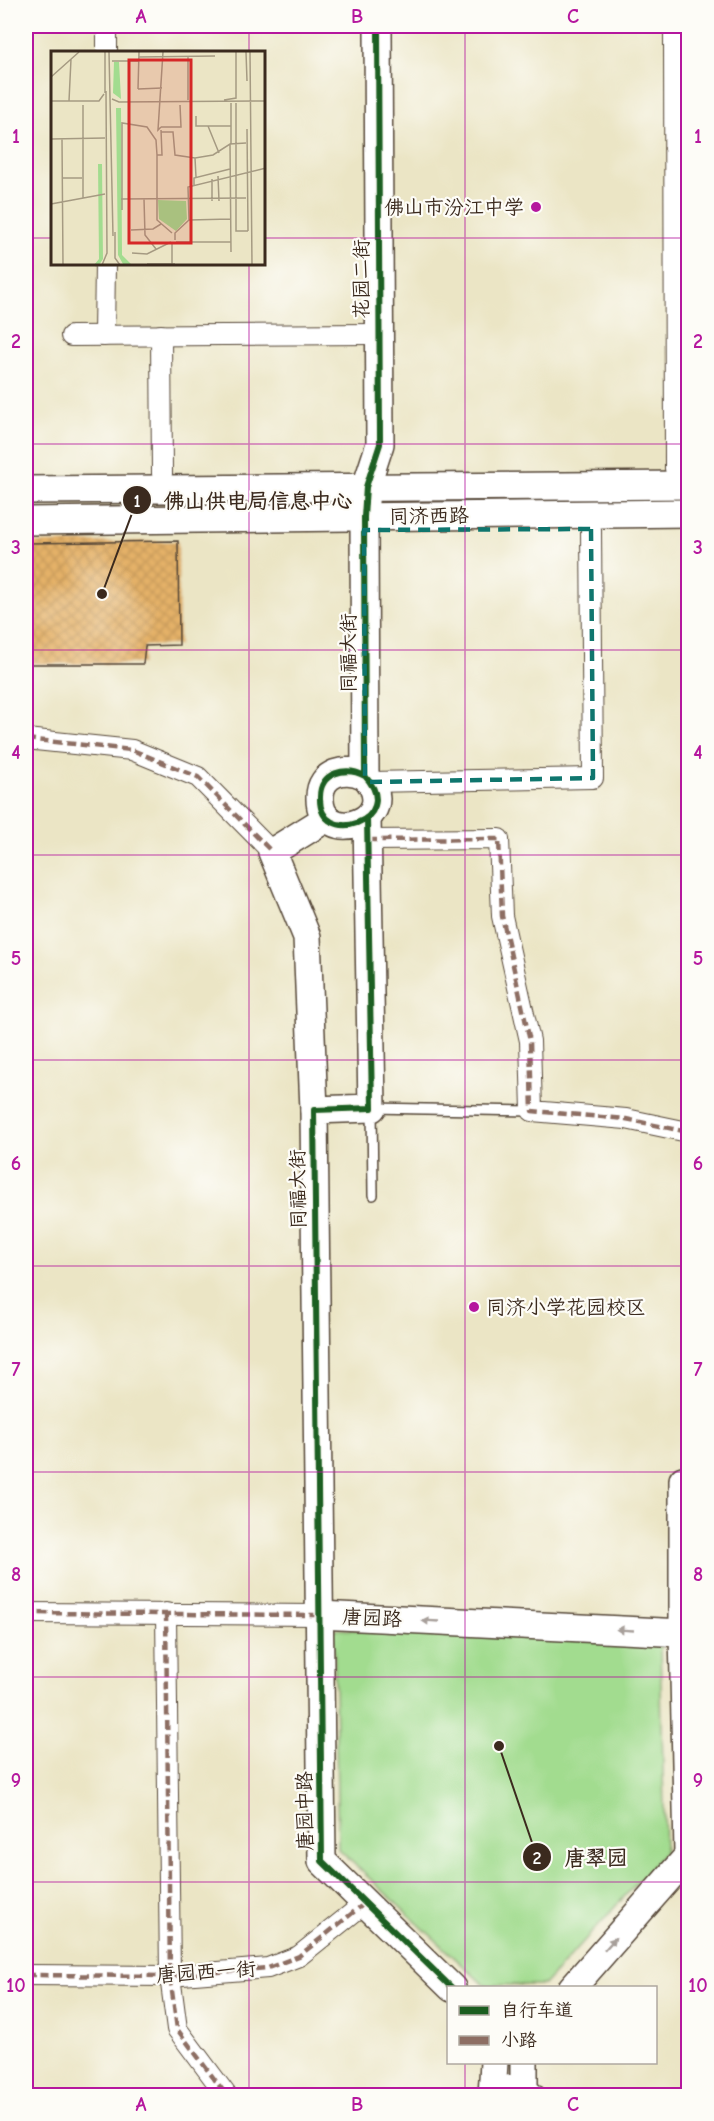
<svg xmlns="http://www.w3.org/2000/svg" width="714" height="2121" viewBox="0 0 714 2121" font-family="'Comic Neue','LXGW WenKai TC',sans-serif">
	<defs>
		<pattern id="building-cross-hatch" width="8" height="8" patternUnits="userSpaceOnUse" patternTransform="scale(1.5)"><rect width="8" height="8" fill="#e4b168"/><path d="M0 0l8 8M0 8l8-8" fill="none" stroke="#c4985a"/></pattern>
	</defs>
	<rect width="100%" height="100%" fill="#fdfcf7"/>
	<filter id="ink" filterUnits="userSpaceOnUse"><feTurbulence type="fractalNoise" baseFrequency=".0167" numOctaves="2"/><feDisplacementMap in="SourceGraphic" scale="12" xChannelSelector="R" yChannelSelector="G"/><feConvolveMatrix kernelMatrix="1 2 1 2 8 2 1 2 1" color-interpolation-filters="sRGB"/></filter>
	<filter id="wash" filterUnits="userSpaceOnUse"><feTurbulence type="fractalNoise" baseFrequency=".008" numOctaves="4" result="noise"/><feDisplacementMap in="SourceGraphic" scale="24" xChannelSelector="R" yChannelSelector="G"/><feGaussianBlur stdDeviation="1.35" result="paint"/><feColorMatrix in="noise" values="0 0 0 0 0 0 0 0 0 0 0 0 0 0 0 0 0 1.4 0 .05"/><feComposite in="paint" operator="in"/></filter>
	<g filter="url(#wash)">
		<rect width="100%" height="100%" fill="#ebe5c5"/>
		<path fill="#a2dc8f" stroke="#6e8356" stroke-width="1.5" d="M334,1629L660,1644L665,1852L544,1985H484L338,1849Z"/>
		<g id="blocks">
			<path fill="url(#building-cross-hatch)" d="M178,541L179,645L145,646L143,664H26V543Z"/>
		</g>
	</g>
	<g filter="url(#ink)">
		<use href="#blocks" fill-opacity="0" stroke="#554637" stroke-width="1.5"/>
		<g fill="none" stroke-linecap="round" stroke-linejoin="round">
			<g stroke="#554637" stroke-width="12">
				<path id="lane" d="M373,1195L372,1108L532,1111"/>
			</g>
			<g stroke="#554637" stroke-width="22">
				<g id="street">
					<path d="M674,26L675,469"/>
					<path d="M107,52V26"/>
					<path d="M161,335L162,474"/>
					<path d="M71,336L378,334"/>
					<path d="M104,336L105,264"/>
					<path d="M26,739L132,750L198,777L272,852"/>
					<path d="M370,782L593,778L591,529"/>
					<path d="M368,840L499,839L502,916L530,1041L532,1111L626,1119L688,1132"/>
					<path d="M26,1613L319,1615"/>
					<path d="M166,1613L170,1976L177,2029L227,2096"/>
					<path d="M26,1975L170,1976L268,1968L299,1956L365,1903"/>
				</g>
			</g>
			<g stroke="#554637" stroke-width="30">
				<g id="secondary">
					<path d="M26,490L688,485"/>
					<path d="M26,521L688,513"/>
					<path d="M365,776C346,766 320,772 320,797C318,849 406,821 365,776L364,517L366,487L380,444L378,26"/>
					<path d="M367,818L372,1108L314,1110L322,1861L452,1988"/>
					<path d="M314,1110L307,937L272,852L327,818"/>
					<path d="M688,1479L683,1480V1633L688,1851"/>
					<path d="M319,1615L683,1633"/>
					<path d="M572,1988L688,1856"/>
					<path d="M524,2062V2091"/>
					<path d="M492,2096L494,2062"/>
					<path d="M493,2096C505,2085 518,2087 531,2096"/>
				</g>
			</g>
			<use href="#lane" stroke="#fff" stroke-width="9"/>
			<use href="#street" stroke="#fff" stroke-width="20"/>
			<use href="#secondary" stroke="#fff" stroke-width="27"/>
			<g stroke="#8d6e63" stroke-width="4.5" stroke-dasharray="9 4.5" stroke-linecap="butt">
				<path d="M26,739L132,750L198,777L272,852"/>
				<path d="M368,840L499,839L502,916L530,1041L532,1111L626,1119L688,1132"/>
				<path d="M26,1613L319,1615"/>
				<path d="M166,1613L170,1976L177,2029L227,2096"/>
				<path d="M26,1975L170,1976L268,1968L299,1956L365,1903"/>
			</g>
			<g stroke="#fdfcf7" stroke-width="10">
				<g id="cycleway">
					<path d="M365,776C346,766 320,772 320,797C318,849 406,821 365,776L364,517L366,487L380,444L378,26"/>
					<path d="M367,818L372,1108L314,1110L322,1861L452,1988"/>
				</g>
			</g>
			<use href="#cycleway" stroke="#1b5e20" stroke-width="6"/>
		</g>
		<defs><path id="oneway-solid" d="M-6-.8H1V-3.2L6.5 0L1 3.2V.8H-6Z" transform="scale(1.5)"/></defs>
		<g fill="#a79f9a">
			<use href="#oneway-solid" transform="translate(430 1621) rotate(-177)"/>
			<use href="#oneway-solid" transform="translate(625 1630) rotate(-177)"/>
			<use href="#oneway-solid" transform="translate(610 1944) rotate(-48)"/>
		</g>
	</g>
	<path fill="none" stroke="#0f766e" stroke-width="4.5" stroke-dasharray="12 8" stroke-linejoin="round" d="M591,529L593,778L370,782L365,776L364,530Z"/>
	<path fill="none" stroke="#b5179e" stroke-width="1.5" stroke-opacity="0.55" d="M249,26V52M465,26V1988M26,238H52M264,238H688M249,264V2096M26,444H688M26,650H688M26,855H688M26,1060H688M26,1266H688M26,1472H688M26,1677H688M26,1882H688M465,2062V2096"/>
	<g fill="#b5179e" stroke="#fdfcf7" stroke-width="2">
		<circle cx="536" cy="207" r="6"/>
		<circle cx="474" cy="1307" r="6"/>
	</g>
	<g text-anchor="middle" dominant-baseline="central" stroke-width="4.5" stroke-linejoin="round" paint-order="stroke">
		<g font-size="20" fill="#3b2a1e" stroke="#fdfcf7" text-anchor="end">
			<text x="524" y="207">佛山市汾江中学</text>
			<text x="486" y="1307" text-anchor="start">同济小学花园校区</text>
		</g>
		<g font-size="20" fill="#3b2a1e" stroke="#fdfcf7">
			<text transform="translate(361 279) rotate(-90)">花园二街</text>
			<text transform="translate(429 516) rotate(-1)">同济西路</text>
			<text transform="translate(348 653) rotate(-90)">同福大街</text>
			<text transform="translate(298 1189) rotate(-91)">同福大街</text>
			<text transform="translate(372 1618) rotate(3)">唐园路</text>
			<text transform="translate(305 1811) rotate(-91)">唐园中路</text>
			<text transform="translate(206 1972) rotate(-4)">唐园西一街</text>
		</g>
	</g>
	<g transform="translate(51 51)">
		<rect width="214" height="214" fill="#ebe5c5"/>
		<path d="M63,11H68L70,48L62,42ZM65,57H70L71,204L81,214L72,213L67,204ZM47,113H51L52,208L48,214H43L48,208ZM107,149L135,150L136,168L125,180L108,168Z" fill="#a2dc8f"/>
		<path fill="none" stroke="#a59a82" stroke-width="1.5" d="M54,1V42M58,1L62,185M195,1L196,30M199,1L201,214M88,6L164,5M137,6V49M61,10H88M0,26L28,1M87,38L88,1M87,38L111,37M61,48L68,51L215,50M173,49L185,47V1M0,50H48L53,43M18,50L20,8M180,52V93M185,52V180H197M145,65V75H180M157,75L168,102M110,76L107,79L112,1M110,76H130L129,54M196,78L197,180M110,79L111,104H106V169L121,182M110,81H122L124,104L144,107L162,104L179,93L195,92M0,88L54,87M11,88L12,214M179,93L180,201M144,107L145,126M167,125L168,150M12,127H31M161,128V150M143,135V127L179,118M32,147V54M70,148L195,147M93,148L94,184L105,198M0,153L54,143M71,159V72L96,76L105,89L106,104M138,169L180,168M80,179L102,178L110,173M64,181V207L69,214M124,189V182L138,169L137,136L215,117M125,191H180M81,202L96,203L120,191M96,213H124M51,214L56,202L55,40M121,214V193"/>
		<path fill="#d62828" fill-opacity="0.15" stroke="#d62828" stroke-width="3" d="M78,9H140V192H78Z"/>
		<rect width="214" height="214" fill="none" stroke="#3b2a1e" stroke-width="3"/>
	</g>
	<path fill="none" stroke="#3b2a1e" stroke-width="2" d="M102 594L137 500M499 1746L537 1857"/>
	<g fill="#3b2a1e" stroke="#fdfcf7" stroke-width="2">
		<circle cx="102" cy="594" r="6"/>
		<circle cx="499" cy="1746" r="6"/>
		<circle cx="137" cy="500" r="15"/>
		<circle cx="537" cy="1857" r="15"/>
	</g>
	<g font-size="18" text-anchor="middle" font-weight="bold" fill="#fff">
		<text x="137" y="507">1</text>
		<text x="537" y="1864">2</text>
	</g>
	<g font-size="21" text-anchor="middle" font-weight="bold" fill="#3b2a1e" stroke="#fdfcf7" stroke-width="4.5" stroke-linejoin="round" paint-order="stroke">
		<text x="258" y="508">佛山供电局信息中心</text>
		<text x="596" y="1865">唐翠园</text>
	</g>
	<rect width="714" height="2121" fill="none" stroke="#fdfcf7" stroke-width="66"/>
	<rect x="447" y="1986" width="210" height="78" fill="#fdfcf7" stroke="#afa8a0" stroke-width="1.5"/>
	<rect x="459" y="2006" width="30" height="9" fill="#1b5e20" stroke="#afa8a0" stroke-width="1.5"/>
	<text x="501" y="2016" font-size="18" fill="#3b2a1e">自行车道</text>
	<rect x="459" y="2036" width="30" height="9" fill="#8d6e63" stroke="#afa8a0" stroke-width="1.5"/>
	<text x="501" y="2046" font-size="18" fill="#3b2a1e">小路</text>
	<rect x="33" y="33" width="648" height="2055" fill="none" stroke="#b5179e" stroke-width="2"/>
	<g font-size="20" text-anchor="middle" font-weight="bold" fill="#b5179e">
		<text x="141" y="23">A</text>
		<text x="357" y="23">B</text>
		<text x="573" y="23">C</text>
		<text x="16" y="143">1</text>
		<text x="698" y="143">1</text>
		<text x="16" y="348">2</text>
		<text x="698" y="348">2</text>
		<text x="16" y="554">3</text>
		<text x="698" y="554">3</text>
		<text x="16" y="759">4</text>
		<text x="698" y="759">4</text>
		<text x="16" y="965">5</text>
		<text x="698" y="965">5</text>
		<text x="16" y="1170">6</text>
		<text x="698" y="1170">6</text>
		<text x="16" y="1376">7</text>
		<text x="698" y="1376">7</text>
		<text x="16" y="1581">8</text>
		<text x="698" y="1581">8</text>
		<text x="16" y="1787">9</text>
		<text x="698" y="1787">9</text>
		<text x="16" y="1992">10</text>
		<text x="698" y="1992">10</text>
		<text x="141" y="2111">A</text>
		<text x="357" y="2111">B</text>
		<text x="573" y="2111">C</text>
	</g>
</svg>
